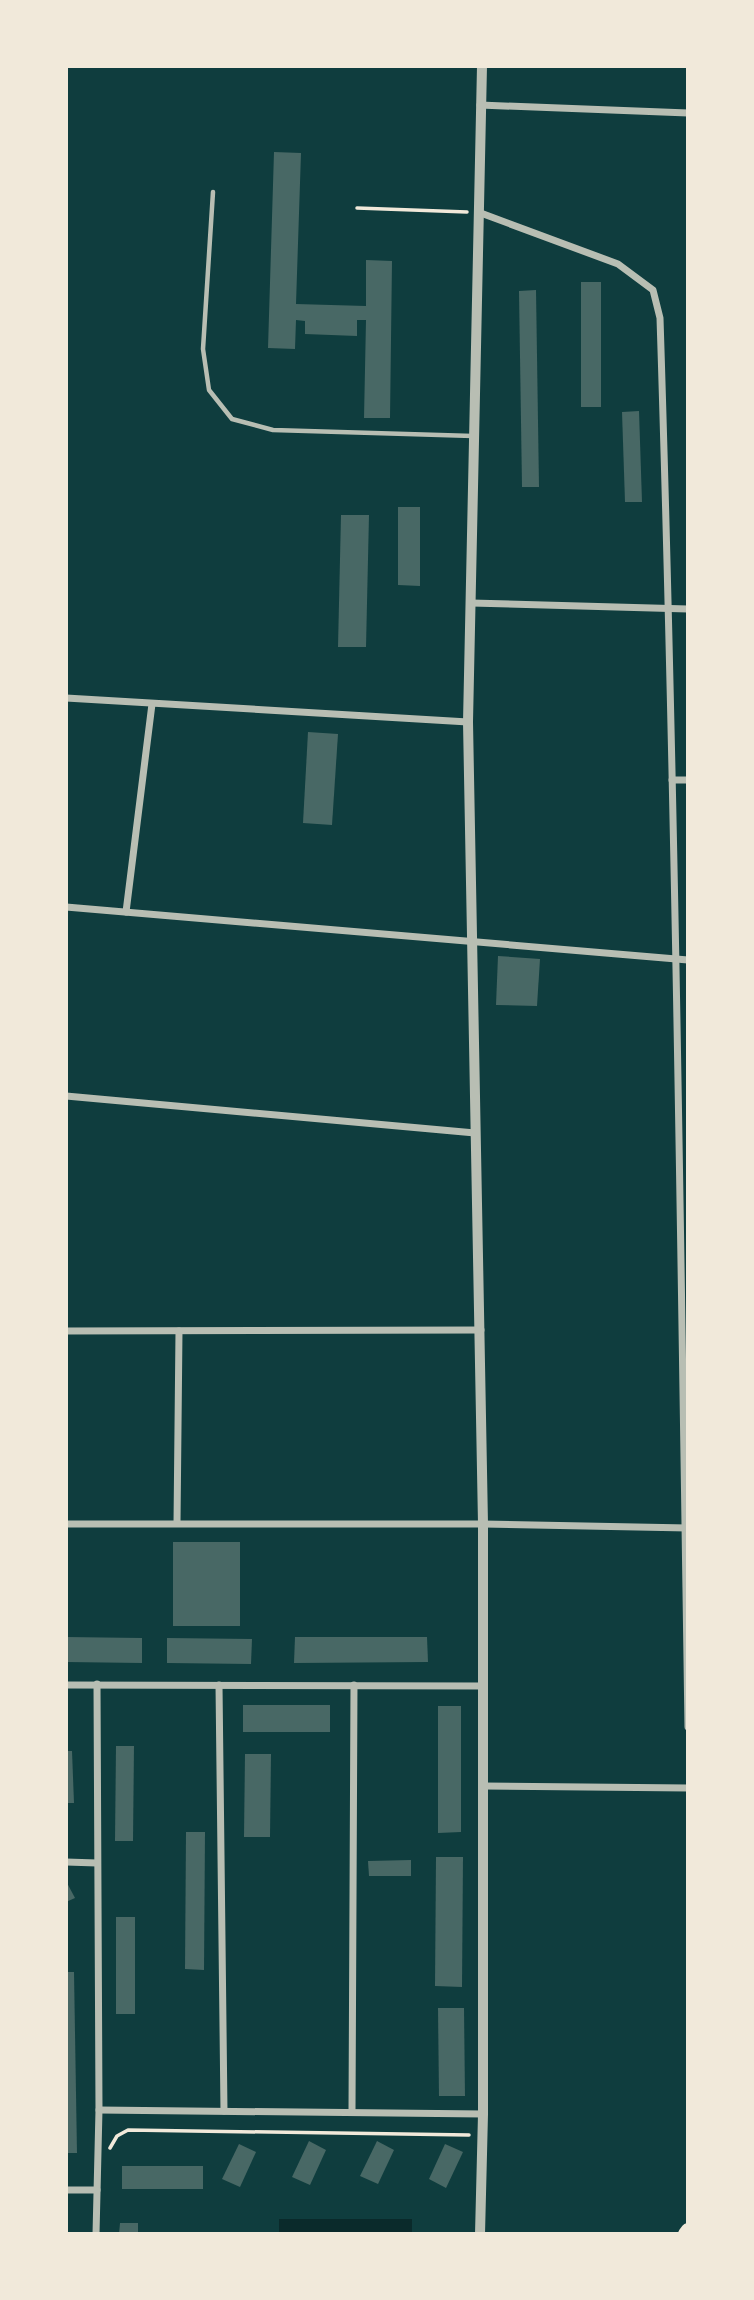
<svg xmlns="http://www.w3.org/2000/svg" width="754" height="2300" viewBox="0 0 754 2300" font-family="Barlow,sans-serif">
	<rect width="100%" height="100%" fill="#0f3d3e"/>
	<rect fill="#0a2a2b" x="279" y="2219" width="133" height="14"/>
	<g fill="#486865">
		<path d="M274,152L301,153L296,304L366,306V260L392,261L390,418H364L366,320H357V336L305,334V321L296,320L295,349L268,348Z"/>
		<rect x="581" y="282" width="20" height="125"/>
		<path d="M536,290L539,487H522L519,291Z"/>
		<path d="M639,411L642,502H625L622,412Z"/>
		<path d="M398,507H420V586L398,585Z"/>
		<path d="M341,515H369L366,647H338Z"/>
		<path d="M308,732L338,734L332,825L303,823Z"/>
		<path d="M498,956L540,959L537,1006L496,1005Z"/>
		<rect x="173" y="1542" width="67" height="84"/>
		<path d="M66,1637L142,1638V1663L66,1662Z"/>
		<path d="M295,1637H427L428,1662L294,1663Z"/>
		<path d="M167,1638L252,1639L251,1664L167,1663Z"/>
		<rect x="243" y="1705" width="87" height="27"/>
		<path d="M438,1706H461V1832L438,1833Z"/>
		<path d="M116,1746H134L133,1841H115Z"/>
		<path d="M66,1751H72L74,1803H66Z"/>
		<path d="M245,1754H271L270,1837H244Z"/>
		<path d="M186,1832H205L204,1970L185,1969Z"/>
		<path d="M436,1857H463L462,1987L435,1986Z"/>
		<path d="M411,1860V1876H369L368,1861Z"/>
		<path d="M66,1881L75,1898L66,1902Z"/>
		<rect x="116" y="1917" width="19" height="97"/>
		<path d="M66,1972H74L77,2153H66Z"/>
		<path d="M438,2008H464L465,2096H439Z"/>
		<path d="M309,2141L326,2150L310,2185L292,2177Z"/>
		<path d="M377,2141L394,2150L378,2184L360,2176Z"/>
		<path d="M239,2144L256,2152L240,2187L222,2179Z"/>
		<path d="M445,2144L463,2152L446,2188L429,2179Z"/>
		<rect x="122" y="2166" width="81" height="23"/>
		<path d="M120,2223H138V2234H119Z"/>
	</g>
	<g fill="none" stroke-linecap="round" stroke-linejoin="round">
		<g stroke="#f1e9da" stroke-width="3.5">
			<path d="M357,208L467,212"/>
			<path d="M110,2148L117,2136L128,2130L469,2135"/>
		</g>
		<path stroke="#b8beb3" stroke-width="4.5" d="M213,192L203,349L209,390L232,419L273,430L473,436"/>
		<g stroke="#b8beb3" stroke-width="7">
			<path d="M480,105L688,113"/>
			<path d="M478,212L618,264L653,290L660,318C675,788 681,1257 688,1727"/>
			<path d="M471,603L688,609"/>
			<path d="M66,698L468,722"/>
			<path d="M672,780H688"/>
			<path d="M66,907L688,960"/>
			<path d="M126,912L152,704"/>
			<path d="M66,1096L475,1133"/>
			<path d="M66,1331L481,1330"/>
			<path d="M177,1523L179,1331"/>
			<path d="M66,1524H483L688,1528"/>
			<path d="M66,1685L483,1686"/>
			<path d="M219,1685L224,2111"/>
			<path d="M484,1786L688,1788"/>
			<path d="M66,1862L97,1863"/>
			<path d="M99,2110L483,2114"/>
			<path d="M352,2111L354,1685"/>
			<path d="M66,2190H97"/>
			<path d="M96,2234L99,2110L97,1684"/>
		</g>
		<path stroke="#b8beb3" stroke-width="10" d="M480,2234L483,2114V1524L468,722L482,66"/>
		<path stroke="#f1e9da" stroke-width="14" d="M685,2234L688,2230"/>
	</g>
	<rect width="754" height="2300" fill="none" stroke="#f1e9da" stroke-width="136"/>
</svg>
